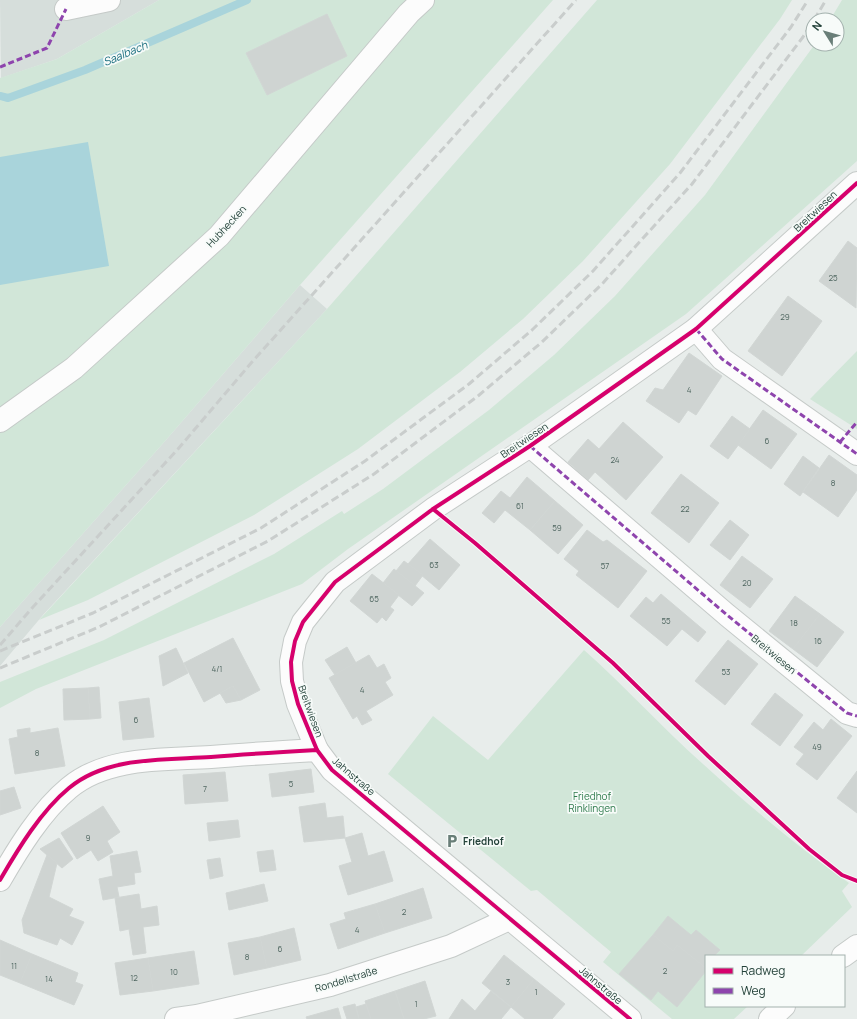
<svg xmlns="http://www.w3.org/2000/svg" width="857" height="1019" viewBox="0 0 857 1019" font-family="Manrope,sans-serif">
	<rect width="100%" height="100%" fill="#e8edeb"/>
	<g fill="#d6dedb">
		<path d="M0,0H159L57,59L1,78Z"/>
		<path d="M300,285L327,309L43,615L0,666V627L166,440Z"/>
	</g>
	<g fill="#d1e6d8">
		<path d="M159,0H553L300,285L166,440L0,627V78L57,59Z"/>
		<path d="M597,0H792L780,19L670,164L583,261L523,319L460,372L358,449L254,515L88,600L39,620L327,309Z"/>
		<path d="M842,0H857V161L686,314L348,549L302,584L36,689L0,708V682L104,640L274,554L342,511L344,514L383,489L489,410L554,355L615,296L705,195L815,44H837V20H830Z"/>
		<path d="M857,351V429L810,399Z"/>
		<path d="M584,650C625,686 662,728 703,764C749,806 798,847 849,883L842,891L852,907L801,956H706V1006H748L734,1019H672L603,962L611,952L537,890L531,891L388,774L433,716L488,760Z"/>
	</g>
	<path fill="#a9d4db" d="M88,142L109,266L0,285V157Z"/>
	<g fill="none" stroke-linecap="round" stroke-linejoin="round">
		<path stroke="#a9d4db" stroke-width="8" d="M0,96L8,98L85,70L247,0"/>
	</g>
	<g fill="#cfd4d2" stroke="#d1d6d4">
		<path d="M327,14L347,56L267,95L246,53Z"/>
		<path d="M848,241L857,248L856,308L819,281Z"/>
		<path d="M788,296L822,321L782,376L748,351Z"/>
		<path d="M689,353L722,376L696,415L688,410L679,423L646,401L655,388L663,390Z"/>
		<path d="M763,410L797,434L771,469L738,445Z"/>
		<path d="M732,416L750,429L728,459L710,446Z"/>
		<path d="M623,422L663,457L626,500L595,472L588,480L568,462L588,439L599,449Z"/>
		<path d="M829,455L857,475V490L838,517L803,492Z"/>
		<path d="M803,456L819,468L800,496L784,484Z"/>
		<path d="M681,474L719,503L689,543L651,513Z"/>
		<path d="M527,477L555,501L530,530L505,510L494,523L482,513L501,491L510,498Z"/>
		<path d="M555,501L583,525L558,554L530,530Z"/>
		<path d="M730,520L749,535L730,560L710,545Z"/>
		<path d="M587,530L603,542L607,540L647,571L618,608L576,575L579,571L564,559Z"/>
		<path d="M430,539L460,565L439,590L408,564Z"/>
		<path d="M742,556L773,579L750,608L720,585Z"/>
		<path d="M404,561L423,575L415,586L396,571Z"/>
		<path d="M394,569L424,593L412,606L383,583Z"/>
		<path d="M372,574L399,595L390,607L394,610L386,621L382,617L377,623L350,601Z"/>
		<path d="M661,594L706,632L698,642L682,629L667,646L630,616L646,597L653,603Z"/>
		<path d="M795,596L820,614L793,649L769,631Z"/>
		<path d="M820,614L844,632L817,667L793,649Z"/>
		<path d="M233,638L260,690L241,700L233,686L204,702L184,663Z"/>
		<path d="M728,640L758,664L725,705L695,681Z"/>
		<path d="M347,647L356,663L335,675L325,660Z"/>
		<path d="M176,648L188,673L163,686L159,656Z"/>
		<path d="M369,655L377,668L384,664L391,678L385,682L393,695L366,711L372,720L362,725L357,716L353,719L329,678Z"/>
		<path d="M233,686L241,700L226,703L220,693Z"/>
		<path d="M99,687L101,718L90,719L88,688Z"/>
		<path d="M88,688L90,719L64,720L63,689Z"/>
		<path d="M775,693L803,715L780,746L751,724Z"/>
		<path d="M149,698L154,737L123,740L119,702Z"/>
		<path d="M831,719L852,736L817,780L796,764L804,754L794,747L814,722L823,730Z"/>
		<path d="M30,728V733L58,728L65,766L15,774L9,739L18,737L17,730Z"/>
		<path d="M311,769L314,792L272,797L269,774Z"/>
		<path d="M857,771V813L837,798Z"/>
		<path d="M225,772L228,801L185,804L183,775Z"/>
		<path d="M14,787L21,808L0,815V791Z"/>
		<path d="M325,803L327,818L343,816L345,838L304,842L299,807Z"/>
		<path d="M103,806L120,832L107,841L113,852L98,861L91,850L77,859L61,833Z"/>
		<path d="M238,820L240,837L209,841L207,823Z"/>
		<path d="M362,833L368,856L384,851L393,881L348,895L339,866L352,862L345,838Z"/>
		<path d="M59,838L73,859L62,868L40,849Z"/>
		<path d="M273,850L276,870L260,872L257,852Z"/>
		<path d="M137,851L141,872L134,873L135,884L117,887L119,897L103,900L99,879L113,876L110,856Z"/>
		<path d="M47,855L57,863L49,897L73,909L69,916L84,922L72,945L60,938L57,945L24,933L22,920Z"/>
		<path d="M220,858L223,876L210,879L207,860Z"/>
		<path d="M264,884L268,901L229,910L226,893Z"/>
		<path d="M423,888L432,918L385,933L375,904Z"/>
		<path d="M139,894L141,909L157,906L159,925L143,927L146,953L133,955L129,929L120,931L115,898Z"/>
		<path d="M375,904L385,933L338,949L330,924L346,919L344,913Z"/>
		<path d="M668,916L691,935L696,930L720,950L714,956H706V968L677,945L673,951L653,935Z"/>
		<path d="M294,928L301,960L267,968L260,937Z"/>
		<path d="M653,935L673,951L677,945L706,968V971L677,1007L658,991L651,1000L619,974Z"/>
		<path d="M260,937L267,968L234,975L228,943Z"/>
		<path d="M0,940L32,954L20,983L0,975Z"/>
		<path d="M194,951L199,984L153,991L148,958Z"/>
		<path d="M32,954L78,973L75,982L83,985L74,1005L20,983Z"/>
		<path d="M504,955L534,979L511,1007L482,983Z"/>
		<path d="M148,958L153,991L120,995L115,963Z"/>
		<path d="M534,979L565,1004L552,1019H525L511,1007Z"/>
		<path d="M425,981L436,1016L424,1019H404L395,991Z"/>
		<path d="M395,991L404,1019H371L365,1001Z"/>
		<path d="M491,991L511,1007L501,1019H449L462,999L475,1011Z"/>
		<path d="M355,1004L359,1019H347L343,1007Z"/>
		<path d="M366,1004L371,1019H359L356,1007Z"/>
		<path d="M338,1008L341,1019H307L306,1017Z"/>
	</g>
	<g fill="none" stroke-linecap="round" stroke-linejoin="round">
		<g stroke="#c5cac8" stroke-width="24">
			<g id="minor">
				<path d="M66,9L109,0"/>
				<path d="M696,329L722,359L857,454"/>
				<path d="M0,421L74,368L219,236L409,13L423,0"/>
				<path d="M530,446L727,615L847,713L857,716"/>
				<path d="M317,750L298,704L292,681L291,662L295,641L303,622L335,582L433,509L530,446L696,329L857,183"/>
				<path d="M0,880C18,849 41,811 69,788C107,756 165,760 211,757C247,754 282,752 317,750L332,770L630,1019"/>
				<path d="M843,956L857,946"/>
				<path d="M176,1019L197,1016L330,985L451,946L509,919"/>
				<path d="M770,1019L784,1006"/>
			</g>
		</g>
		<use href="#minor" stroke="#fcfcfc" stroke-width="22"/>
		<g stroke="#c9cdcc" stroke-width="3" stroke-dasharray="8 4" stroke-linecap="butt">
			<path d="M814,20L826,0"/>
			<path d="M0,645L33,607L178,449L252,362L576,0"/>
			<path d="M0,651L93,613L261,528L365,461L469,384L532,330L593,271L680,173L791,27L808,0"/>
			<path d="M0,668L99,627L268,541L374,474L478,396L542,342L603,283L635,247L692,184L803,37L813,21"/>
		</g>
		<g stroke="#8e44ad" stroke-width="3" stroke-dasharray="6 3" stroke-linecap="butt">
			<path d="M0,67L47,48L66,9"/>
			<path d="M696,329L722,359L857,454"/>
			<path d="M840,442L857,422"/>
			<path d="M530,446L727,615L847,713L857,716"/>
		</g>
		<g stroke="#f7fbf9" stroke-width="6">
			<g id="cycleway">
				<path d="M433,509L475,543L613,663L708,756L809,849L842,875L857,881"/>
				<path d="M317,750L298,704L292,681L291,662L295,641L303,622L335,582L433,509L530,446L696,329L857,183"/>
				<path d="M0,880C18,849 41,811 69,788C107,756 165,760 211,757C247,754 282,752 317,750L332,770L630,1019"/>
			</g>
		</g>
		<use href="#cycleway" stroke="#d6006c" stroke-width="4"/>
	</g>
	<defs>
		<g id="parking-bare" transform="scale(1.08)"><path d="M-3.5-5.5H1a3.5 3.5 0 0 1 0 7H-1V5.5H-3.5ZM-1-3.4V-.6H.8a1.4 1.4 0 0 0 0-2.8Z" fill="#697e78" stroke="#f7fbf9" stroke-width="2.5" paint-order="stroke"/></g>
	</defs>
	<g fill-rule="evenodd">
		<use href="#parking-bare" x="452" y="841"/>
	</g>
	<g text-anchor="middle" dominant-baseline="central" stroke-width="3.5" stroke-linejoin="round" paint-order="stroke">
		<g font-size="8" fill="#506761">
			<text x="833" y="277">25</text>
			<text x="785" y="316">29</text>
			<text x="689" y="389">4</text>
			<text x="767" y="440">6</text>
			<text x="615" y="459">24</text>
			<text x="833" y="482">8</text>
			<text x="520" y="505">61</text>
			<text x="685" y="508">22</text>
			<text x="557" y="527">59</text>
			<text x="434" y="564">63</text>
			<text x="605" y="565">57</text>
			<text x="747" y="582">20</text>
			<text x="374" y="598">65</text>
			<text x="666" y="620">55</text>
			<text x="794" y="622">18</text>
			<text x="818" y="640">16</text>
			<text x="217" y="668">4/1</text>
			<text x="726" y="671">53</text>
			<text x="362" y="689">4</text>
			<text x="136" y="719">6</text>
			<text x="817" y="746">49</text>
			<text x="37" y="752">8</text>
			<text x="291" y="783">5</text>
			<text x="205" y="788">7</text>
			<text x="88" y="837">9</text>
			<text x="404" y="911">2</text>
			<text x="357" y="929">4</text>
			<text x="280" y="948">6</text>
			<text x="247" y="956">8</text>
			<text x="14" y="965">11</text>
			<text x="665" y="970">2</text>
			<text x="174" y="971">10</text>
			<text x="134" y="977">12</text>
			<text x="49" y="978">14</text>
			<text x="508" y="981">3</text>
			<text x="536" y="991">1</text>
			<text x="416" y="1003">1</text>
		</g>
		<g font-size="10" fill="#24423a" stroke="#f7fbf9">
			<text transform="translate(815 211) rotate(-43)">Breitwiesen</text>
			<text transform="translate(226 226) rotate(-47)">Hubhecken</text>
			<text transform="translate(524 440) rotate(-34)">Breitwiesen</text>
			<text transform="translate(774 654) rotate(40)">Breitwiesen</text>
			<text transform="translate(311 711) rotate(70)">Breitwiesen</text>
			<text transform="translate(354 776) rotate(41)">Jahnstraße</text>
			<text transform="translate(346 979) rotate(-17)">Rondellstraße</text>
			<text transform="translate(601 985) rotate(40)">Jahnstraße</text>
		</g>
		<g font-size="10" fill="#2d7a4b" stroke="#f7fbf9">
			<text x="592" y="796">Friedhof<tspan x="592" dy="12">Rinklingen</tspan></text>
		</g>
		<g font-size="10" font-weight="bold" fill="#24423a" stroke="#f7fbf9" text-anchor="start">
			<text x="463" y="841">Friedhof</text>
		</g>
		<g font-size="11" font-style="italic" fill="#1c6f80" stroke="#f7fbf9">
			<text transform="translate(125 53) rotate(-23)">Saalbach</text>
		</g>
	</g>
	<rect x="705" y="955" width="140" height="52" fill="#f7fbf9" stroke="#a3b1ad"/>
	<rect x="713" y="968" width="20" height="6" fill="#d6006c" stroke="#a3b1ad"/>
	<text x="741" y="975" font-size="12" fill="#24423a">Radweg</text>
	<rect x="713" y="988" width="20" height="6" fill="#8e44ad" stroke="#a3b1ad"/>
	<text x="741" y="995" font-size="12" fill="#24423a">Weg</text>
	<g transform="translate(825 32) rotate(307)"><circle r="19" fill="#f7fbf9" stroke="#a3b1ad"/>
	<path d="M0-3L7 15L0 10L-7 15Z" fill="#697e78"/>
	<text y="-6" font-size="11" font-weight="bold" text-anchor="middle" fill="#24423a">N</text>
	</g>
</svg>
